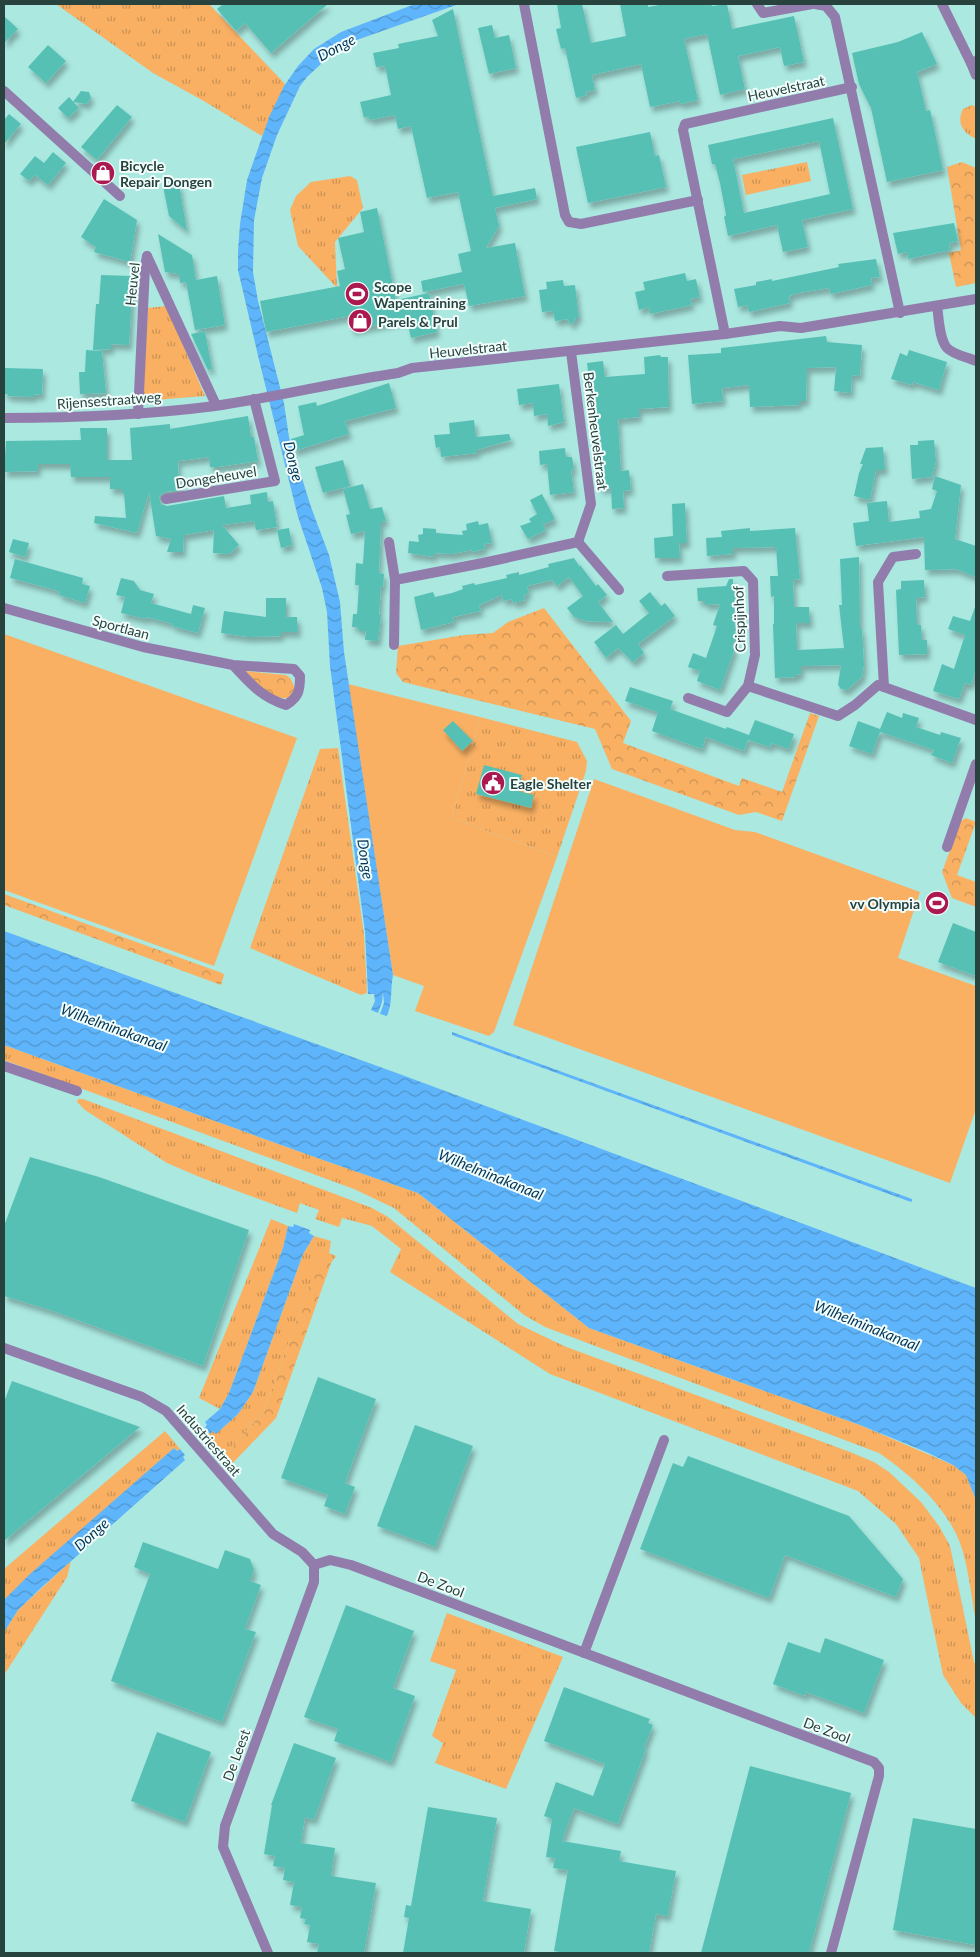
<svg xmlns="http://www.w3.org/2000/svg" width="980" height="1957" viewBox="0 0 980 1957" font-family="Lato,sans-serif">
	<defs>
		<pattern id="grass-tufts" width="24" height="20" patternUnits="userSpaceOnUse" patternTransform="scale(1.25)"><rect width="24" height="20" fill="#f9b063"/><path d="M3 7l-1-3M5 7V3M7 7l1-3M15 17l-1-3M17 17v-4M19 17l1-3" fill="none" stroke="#ca9153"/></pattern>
		<pattern id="forest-crowns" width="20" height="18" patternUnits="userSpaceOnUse" patternTransform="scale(1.25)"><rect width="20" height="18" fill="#f9b063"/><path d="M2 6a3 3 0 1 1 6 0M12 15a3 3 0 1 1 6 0" fill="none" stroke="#ca9153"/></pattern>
		<pattern id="water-waves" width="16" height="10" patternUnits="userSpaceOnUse" patternTransform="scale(1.25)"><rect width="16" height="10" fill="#5fb5fb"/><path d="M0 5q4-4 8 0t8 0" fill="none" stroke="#4e95cd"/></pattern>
		<filter id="shadow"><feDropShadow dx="3" dy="5.5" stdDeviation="2.5" flood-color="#0004"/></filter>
	</defs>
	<rect width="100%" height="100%" fill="#aae8e0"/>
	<g fill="url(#grass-tufts)">
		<path d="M56,4H209L285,84L262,136L202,100L153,73Z"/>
		<path d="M972,105L976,107V139C963,133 956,123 963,109Z"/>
		<path d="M807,162L811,181L746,195L742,175Z"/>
		<path d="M350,176L357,180L363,208L335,242L337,288L298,246L290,210L296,196L311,182Z"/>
		<path d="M166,306L205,396L142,401L148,308Z"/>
		<path d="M480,717L577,742L587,761L586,771L557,857L452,818Z"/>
		<path d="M338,748L364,935L367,993L361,995L250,948L320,749Z"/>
		<path d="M4,1045L323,1160L418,1193L589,1328L860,1425L953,1465L966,1475L976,1500V1622C971,1596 969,1568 960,1543C946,1506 911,1475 879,1453L545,1327L524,1315L394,1208L354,1189L4,1060Z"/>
		<path d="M78,1099H83L372,1208L388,1217L518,1324L564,1346L850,1452L874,1462L889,1472L921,1502L939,1526L950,1546L974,1662L976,1666V1718L961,1703L943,1675L919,1558L896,1524L858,1491L550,1374L390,1272L401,1249L372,1226L342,1218L339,1227L315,1219L319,1210L300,1203L297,1213L202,1178L167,1163L85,1110L77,1102Z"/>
		<path d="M271,1219L288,1226L283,1248L229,1393L220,1409L199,1398Z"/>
		<path d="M314,1236L331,1241L329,1253L336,1256L331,1263L319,1259L264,1411L219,1461L200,1440L213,1431L216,1434L238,1414L253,1392L303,1254Z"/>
		<path d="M165,1431L180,1449L177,1451L174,1448L4,1601V1569Z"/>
		<path d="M71,1561L67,1577L4,1675V1632L18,1610Z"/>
		<path d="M447,1613L563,1657L506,1789L435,1763L443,1743L432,1736L456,1670L430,1661Z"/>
	</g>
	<g fill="url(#forest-crowns)">
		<path d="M962,162L976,168V283L956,287L949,253L961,250L947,167Z"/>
		<path d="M544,608L631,721L623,743L739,786L742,778L782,792L810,713L819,716L782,821L756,812L739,815L612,769L595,729L403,682L396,673L398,646L464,635L493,633L508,622Z"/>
		<path d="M245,671L286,675L291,679L295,689L288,698C270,700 257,682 245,671Z"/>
		<path d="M966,818L976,822L957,875L976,882V907L952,898L942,872L961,821Z"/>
		<path d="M4,894L222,973L224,975L221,985L4,905Z"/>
		<path d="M319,1258L331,1263L276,1418L226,1470L219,1461L264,1411Z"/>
	</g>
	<g fill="#f9b063">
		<path d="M4,634L297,738L214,966L4,890Z"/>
		<path d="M348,684L480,717L452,818L557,857L494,1032L489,1036L415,1011L424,986L393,975Z"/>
		<path d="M594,779L735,830L755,832L920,892L898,958L976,986V1109L950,1183L513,1025Z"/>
	</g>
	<g fill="url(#water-waves)">
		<path d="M415,4H459L351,42L322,63L307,77L300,86L277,135L262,178L254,220L253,272L258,301L284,403L289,437L311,507L329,555L340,602L344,652L393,975C390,990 393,1002 387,1016L380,1014L384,1003L383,993L382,1002L378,1013L371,1010L375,1001L374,994H368L365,932L330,666L327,612L322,588L298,517L259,360L238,270V251L240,224L247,180L269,117L284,86L298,66L314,49L341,32Z"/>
		<path d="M4,931L394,1072L976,1288V1500L966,1475L953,1465L926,1452L860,1425L589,1328L418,1193L323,1160L4,1045Z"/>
		<path d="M452,1032L912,1199V1201L911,1202L452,1035Z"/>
		<path d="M294,1224L310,1230L309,1233L314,1236L303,1254L253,1392L238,1414L216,1434L213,1431L210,1434L205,1427L207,1425L205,1422L220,1409L229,1393L283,1248L288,1226L293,1227Z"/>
		<path d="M174,1448L177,1451L180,1449L185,1455L183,1457L185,1460L42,1587L18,1610L4,1632L5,1599L30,1574Z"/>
	</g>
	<g fill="#57c0b5" fill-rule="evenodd" filter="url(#shadow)">
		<path d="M223,4H328L271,53L245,23L236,31L217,9Z"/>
		<path d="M557,4H582L591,43L626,36L620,4H648V7L664,4H711L712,6L727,4L732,29L794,16L804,62L784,66L780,47L738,56L745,89L720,95L707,34L684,39L698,100L680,104V101L650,107L641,64L592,75L595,90L586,92L587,95L576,98L565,48L561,49L556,29L561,28Z"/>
		<path d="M453,9L493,196L535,188L537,199L495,208L499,226L486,248L515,243L525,296L469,306L464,284L423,292L421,281L462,272L458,254L471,251L458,192L427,198L411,126L398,129L395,115L370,120L369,116L364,118L360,102L391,95L385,66L376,67L373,53L399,48L398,44L438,36L432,20Z"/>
		<path d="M4,16L18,29L4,43Z"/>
		<path d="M492,25L495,38L509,35L516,68L489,74L478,28Z"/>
		<path d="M922,32L937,64L917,72L926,111L930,110L943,170L887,182L871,108L859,84L852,53L898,42Z"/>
		<path d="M48,45L66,61L46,83L28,67Z"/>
		<path d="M81,91L89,92L91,98L87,104L73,102Z"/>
		<path d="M69,97L79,108L68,118L58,108Z"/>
		<path d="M117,105L132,117L97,160L81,147Z"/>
		<path d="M9,114L21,124L4,144V120Z"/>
		<path d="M833,118L853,209L802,220L808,247L783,252L777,225L728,236L724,217L726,215L720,183L715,164H712L708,145ZM819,141L830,194L744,213L733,159Z"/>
		<path d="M650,132L655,156L659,155L666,187L588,203L576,147Z"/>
		<path d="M53,152L66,163L48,185L35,175L29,181L20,174L35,156L44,163Z"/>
		<path d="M179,183L182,202L187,231L169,216L163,186Z"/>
		<path d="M104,199L137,220L130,262L94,252L96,247L81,237Z"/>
		<path d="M377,208L396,300L429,293L437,332L411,338L407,319L352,330L349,316L266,332L260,301L340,286L337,271L345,269L338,238L364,232L360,212Z"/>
		<path d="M954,223L958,241L949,243L950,250L908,259L907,252L898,254L893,233Z"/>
		<path d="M158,234L192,255L196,280L217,276L225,325L195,330L186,282L180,283L179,274L165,272Z"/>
		<path d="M876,259L880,277L871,278L872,285L831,294L829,288L798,293L789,296L790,303L749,312L747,305L738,307L734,289L756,285V282L772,279V281L839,267L838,264Z"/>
		<path d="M685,273L687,281L696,279L700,297L690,299L692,305L650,314L649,307L639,310L635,292L645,290L643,282Z"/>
		<path d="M101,275L133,276L129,345L111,344V349L93,350L96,304H99Z"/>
		<path d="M563,280L564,286L575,285L579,318H576L572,325L567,319L555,321L553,311L542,312L539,290L547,289L546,282Z"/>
		<path d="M205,331L212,369L208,370L191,334Z"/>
		<path d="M826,336L827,342L862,345L860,376L852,375L851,393L834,391L836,367L807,368L806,401H799V405L750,407L749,385L722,388L723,401L692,404L688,355L721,353V348Z"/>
		<path d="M86,350L102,351L106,393L80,394L79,372H85Z"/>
		<path d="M909,350L947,362L939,390L913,382L912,385L891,379L900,353L907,356Z"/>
		<path d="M660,355L661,357H668L669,407L639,409V417L618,419L621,471L629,470L631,490L623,491L624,508L612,509L611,488L600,489L593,426H596L594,400H592L587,363L603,361L605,377L645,374L644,357Z"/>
		<path d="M4,368L43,369L42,395L34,394V397L8,396V394H4Z"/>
		<path d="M389,383L396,408L345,421L349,434L294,451L291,439L304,435L298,406L316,402L317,406Z"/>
		<path d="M559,384L564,422L548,426L547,414L534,416L533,403L519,405L517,389Z"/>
		<path d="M248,416L251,437H254L258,461L218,467H210L209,457L178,461L179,490L164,492L159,497L161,504L167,506L224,496L226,508L251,504L250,495L267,492L268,502L273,501L277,527L256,530L254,521L222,525L239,545L229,554L213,553L214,530L184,535L183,552H167L171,539L156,536L149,492L137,533L94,523L95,516L126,518L124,493H122V489H110V477H71L70,464H38V471L4,472L6,441L81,440L80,428H107V460H132L130,428L170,424V429Z"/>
		<path d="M474,420L476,437L509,434L511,440L477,450V453L441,457L440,447L436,448L434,435L450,434L449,423Z"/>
		<path d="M934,440L936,461L932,477L912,479L910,445H918V441Z"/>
		<path d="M883,447L885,470H876L870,500L854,496L859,473L863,464H860L866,448Z"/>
		<path d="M565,448L566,457H572L574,469L571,470L574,492L550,495L547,464L540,465L539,451Z"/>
		<path d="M343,460L350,486L323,493L315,467Z"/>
		<path d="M935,476L961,485L955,539L976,546V577L956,569L925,570L924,537L856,546L853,523L869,521L867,503L887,501L889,522L920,518L919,511L931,509L937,491L932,489Z"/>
		<path d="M363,484L370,509L382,507L386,521L381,522L379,573L384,574L383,587L381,586L379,615H381L378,641L365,640L366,631H359L358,627H352L353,614H357L359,585H355L356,563L363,564L365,531L351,534L346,515L350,514L343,489Z"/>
		<path d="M542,494L555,519L543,525L546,530L528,539L520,526L531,522L529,519L537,514L530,500Z"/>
		<path d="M685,503L687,543H679L680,558H655L654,538L673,536L672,504Z"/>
		<path d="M478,521L479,525L488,523L492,543L484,544L485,549L472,552V550L452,554L434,553V557L408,553L409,541L419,542L418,535L423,534V528L436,529V533L463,535L462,531L467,530L466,524Z"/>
		<path d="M289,528L292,545L281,548L277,530Z"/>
		<path d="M750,528V531L795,528L800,579L793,580L794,607H809L810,623H796L797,650L844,648L839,605H842L840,559L859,557L860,629H862L864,665L862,677L847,690L841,689L838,685L841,665L801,666V674L796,675V677L775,678L773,624H774V596L771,597L770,576H778L776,547L733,548V554L707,556L706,538L722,537L721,531Z"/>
		<path d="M13,539L29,543L25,557L9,552Z"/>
		<path d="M574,558L580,567V565L596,586L598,584L607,595L598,602L613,622L586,621L574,617L567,608L583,596L569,577L557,586L552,580L527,586L529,593L524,595L525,600L513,603L512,599L503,601L502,595L479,605L481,611L453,617L454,622L421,630L414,597L433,592L435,597L452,593L463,589L462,586L474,583L475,585L507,578L506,575L519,572V575L549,567L548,564Z"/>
		<path d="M15,559L83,578L82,584L90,586L85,603L59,595L60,592L52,589L10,578Z"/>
		<path d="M121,578L134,581L140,590L154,594L151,603L191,614L193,605L205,608L198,633L172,626L173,624L147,617L146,619L121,613L125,597L116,595Z"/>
		<path d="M729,579H733V586H735L736,599H734L735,632L737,633L732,647L735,648L720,690L697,681L700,671L688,667L693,653L706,658L717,626L713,625L720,604L705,605V601H698L697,588L726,586Z"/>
		<path d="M924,580L925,597L916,598L917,625H921L922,640H927V654L899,655L896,590L901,589V581Z"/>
		<path d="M650,592L661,606L665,603L675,616L638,644L644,653L633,662L618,648L606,658L594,642L616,625L623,634L649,613L639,601Z"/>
		<path d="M266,598H286V617H297L298,632H281V636L248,637L221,633L224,611L266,617Z"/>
		<path d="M975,607L976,608V669L971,685L965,683L959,699L933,691L942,664L954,669L965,635L948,629L953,616L970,621Z"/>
		<path d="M630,687L673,701L670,709L726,729L727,727L749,735L755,720L794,734L789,749L772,743L770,747L748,740L744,751L706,737L702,749L652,731L658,712L625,701Z"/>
		<path d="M887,712L902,718L903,713L919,718L916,727L940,735L941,732L961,738L952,763L931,755L934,750L880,732L872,754L849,746L858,721L880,729Z"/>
		<path d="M453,721L473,741L462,751L443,730Z"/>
		<path d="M484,765L522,775L518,791L534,795L531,808L476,794Z"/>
		<path d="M953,923L976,932V976L938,962Z"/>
		<path d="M30,1157L99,1177L249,1230L203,1366L53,1311L4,1296V1226Z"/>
		<path d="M318,1377L376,1399L345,1483L355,1487L345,1514L324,1506L328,1495L281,1478Z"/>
		<path d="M12,1381L140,1427L4,1541V1402Z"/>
		<path d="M415,1425L473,1446L435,1547L377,1526Z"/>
		<path d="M688,1456L849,1516L903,1579L896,1597L785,1555L769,1598L640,1549L673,1463L683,1467Z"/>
		<path d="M143,1542L218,1569L225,1550L250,1559L254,1570L250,1581L261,1585L245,1629L256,1632L222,1722L111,1681L150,1574L134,1567Z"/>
		<path d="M346,1605L414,1631L393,1688L415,1696L391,1762L334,1741L338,1729L304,1717Z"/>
		<path d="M825,1638L884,1660L864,1713L806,1692L805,1696L773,1684L788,1642L820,1653Z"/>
		<path d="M564,1687L650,1719L648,1723L653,1725L644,1748L646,1749L618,1824L574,1808L562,1841L621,1851L619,1861L676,1871L668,1916L656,1914L649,1953H566L554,1951L568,1870L553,1868L555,1858L546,1857L552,1819L544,1816L556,1782L593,1796L605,1764L544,1741Z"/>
		<path d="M157,1732L211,1752L185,1822L131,1801Z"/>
		<path d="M294,1743L336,1758L314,1820L305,1817L301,1843L335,1848L331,1876L376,1883L364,1953H317L319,1944L307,1942L310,1925L304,1924L306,1919L300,1918L302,1907L290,1905L294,1882L283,1880L285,1868L273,1866L275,1856L264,1854L272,1805H271Z"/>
		<path d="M750,1766L851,1793L809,1953H701Z"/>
		<path d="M428,1807L497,1818L483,1901L531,1909L524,1953H403L409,1918L404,1917L406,1905L411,1906Z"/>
		<path d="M913,1818L976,1829V1945L893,1930Z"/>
	</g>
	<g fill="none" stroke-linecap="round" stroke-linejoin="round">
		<g stroke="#927cac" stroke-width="10">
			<path d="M524,4L565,215L569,222L581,224L698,200"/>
			<path d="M757,4L763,13L812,4"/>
			<path d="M815,4L826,6L835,17L900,313"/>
			<path d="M942,4L971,63"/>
			<path d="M976,61L971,63L976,75"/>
			<path d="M4,91L120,196"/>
			<path d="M147,256L216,405"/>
			<path d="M937,306C939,318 939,339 947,348C954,355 967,357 976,361"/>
			<path d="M725,334L683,130L685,124L852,87"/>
			<path d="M138,414L145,267L147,256"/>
			<path d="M4,418C75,418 145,415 215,406C277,397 337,382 398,373L412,368L725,334L780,326L801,328L976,299"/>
			<path d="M166,499L275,481L254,399"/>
			<path d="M389,542L395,580L394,645"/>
			<path d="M578,542L619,590"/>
			<path d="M916,554L893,557L878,582L884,687L976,720"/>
			<path d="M667,576L744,571L753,581L755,655L748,686L838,716L855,705L878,685L884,687"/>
			<path d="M395,580L483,563L578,542L591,504L571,352"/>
			<path d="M4,608L143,647L233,665L294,669L300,676C300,690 299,697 286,705C261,697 250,683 233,665"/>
			<path d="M688,698L727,712L748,686"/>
			<path d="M947,847L976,764"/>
			<path d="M4,1066L77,1091"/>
			<path d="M4,1348L142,1397L166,1411L273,1534L302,1552L314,1565"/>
			<path d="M314,1565L330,1560L351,1565L874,1762L879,1768V1776L831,1953"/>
			<path d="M584,1653L664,1440"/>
			<path d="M268,1953L223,1847L225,1826L314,1582V1565"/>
		</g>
	</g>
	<defs>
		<g id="shop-disc" transform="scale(1.25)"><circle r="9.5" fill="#ab1950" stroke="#f2fefc"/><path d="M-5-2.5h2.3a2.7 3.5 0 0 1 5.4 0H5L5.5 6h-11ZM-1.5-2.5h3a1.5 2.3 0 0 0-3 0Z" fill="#fff"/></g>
		<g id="stadium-disc" transform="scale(1.25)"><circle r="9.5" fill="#ab1950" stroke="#f2fefc"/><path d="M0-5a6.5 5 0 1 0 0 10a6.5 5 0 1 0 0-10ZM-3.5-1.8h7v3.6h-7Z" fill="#fff"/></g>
		<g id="civic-disc" transform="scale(1.25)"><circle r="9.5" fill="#ab1950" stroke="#f2fefc"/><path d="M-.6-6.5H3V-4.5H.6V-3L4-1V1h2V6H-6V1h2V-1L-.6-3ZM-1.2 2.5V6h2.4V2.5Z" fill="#fff"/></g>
	</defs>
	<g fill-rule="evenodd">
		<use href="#shop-disc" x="103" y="173"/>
		<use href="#stadium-disc" x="357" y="294"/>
		<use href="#shop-disc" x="360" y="321"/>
		<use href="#civic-disc" x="493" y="783"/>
		<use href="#stadium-disc" x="937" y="903"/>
	</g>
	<g text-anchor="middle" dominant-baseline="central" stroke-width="4" stroke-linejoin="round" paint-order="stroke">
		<g font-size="14" fill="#28423e" stroke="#f2fefc">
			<text transform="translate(786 88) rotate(-12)">Heuvelstraat</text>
			<text transform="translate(132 284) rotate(-84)">Heuvel</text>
			<text transform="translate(468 349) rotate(-6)">Heuvelstraat</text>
			<text transform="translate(109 400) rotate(-4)">Rijensestraatweg</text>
			<text transform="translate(596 431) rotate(83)">Berkenheuvelstraat</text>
			<text transform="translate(216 477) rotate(-9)">Dongeheuvel</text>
			<text transform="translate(739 619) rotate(-92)">Crispijnhof</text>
			<text transform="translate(121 627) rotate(15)">Sportlaan</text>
			<text transform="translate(209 1440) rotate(49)">Industriestraat</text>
			<text transform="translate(441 1584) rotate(21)">De Zool</text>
			<text transform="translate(827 1730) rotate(21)">De Zool</text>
			<text transform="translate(236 1755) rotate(-70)">De Leest</text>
		</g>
		<g font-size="14" font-weight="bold" fill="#28423e" stroke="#f2fefc" text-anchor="start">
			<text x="120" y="165">Bicycle<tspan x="120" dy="16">Repair Dongen</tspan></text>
			<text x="374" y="286">Scope<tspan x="374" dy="16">Wapentraining</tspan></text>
			<text x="378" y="321">Parels &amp; Prul</text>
			<text x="510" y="783">Eagle Shelter</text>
			<text x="920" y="903" text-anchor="end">vv Olympia</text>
		</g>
		<g font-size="15" font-style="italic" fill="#033456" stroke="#f2fefc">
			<text transform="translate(336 47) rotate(-28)">Donge</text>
			<text transform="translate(294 461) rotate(76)">Donge</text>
			<text transform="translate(366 859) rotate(82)">Donge</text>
			<text transform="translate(114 1027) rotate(20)">Wilhelminakanaal</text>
			<text transform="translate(491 1174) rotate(22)">Wilhelminakanaal</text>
			<text transform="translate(867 1325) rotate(22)">Wilhelminakanaal</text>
			<text transform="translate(91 1534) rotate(-42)">Donge</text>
		</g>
	</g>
	<rect width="980" height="1957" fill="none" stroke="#28423e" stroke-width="10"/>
</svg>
